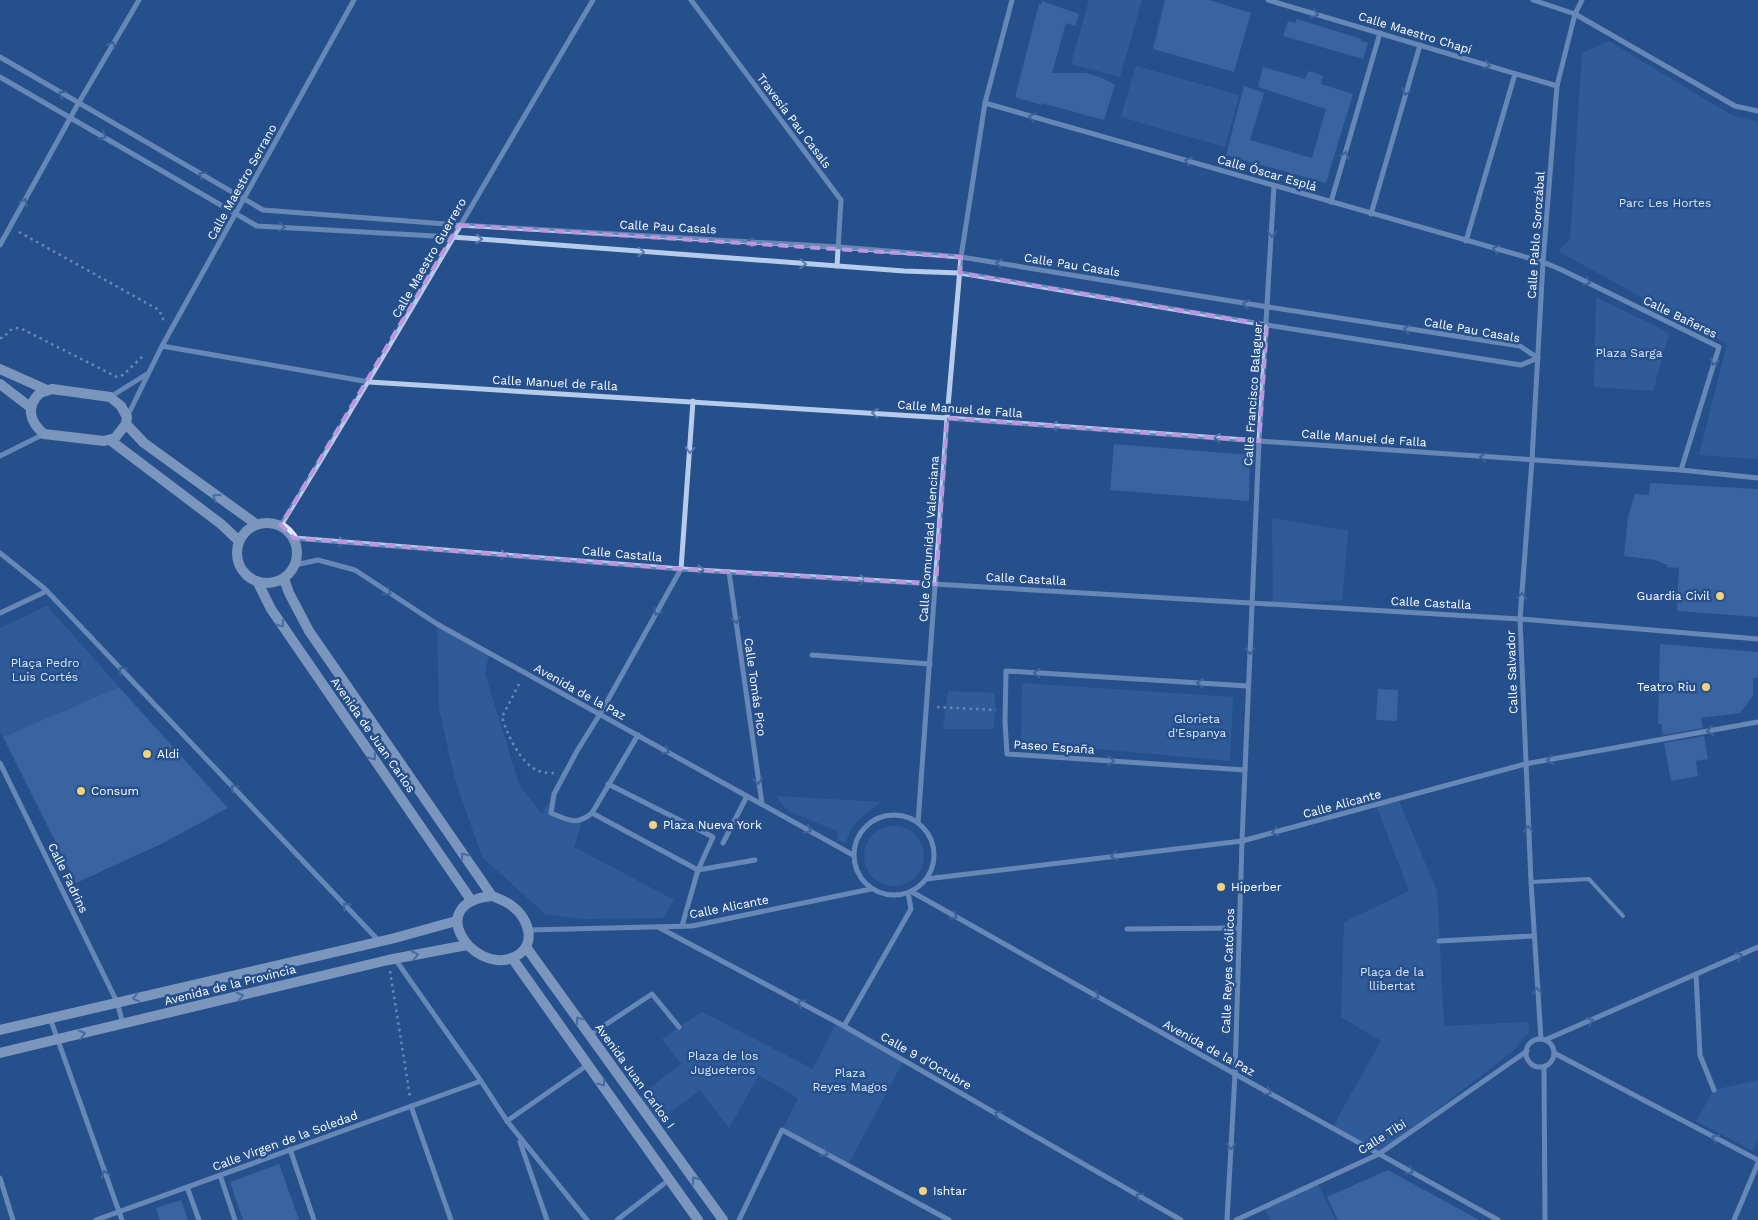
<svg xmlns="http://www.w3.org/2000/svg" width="1758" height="1220" viewBox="0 0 1758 1220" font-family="'Work Sans',sans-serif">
	<rect width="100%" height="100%" fill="#26508c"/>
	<g fill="#3b6aa9">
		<path d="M1089,0H1142L1120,77L1071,64Z"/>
		<path d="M1609,41L1731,115L1758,122V459L1699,455L1727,344L1558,251L1570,240L1582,53Z"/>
		<path d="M1136,66L1239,95L1225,147L1121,117Z"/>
		<path d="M1596,297L1669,333L1653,391L1594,387Z"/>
		<path d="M1272,518L1348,531L1342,600L1273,604Z"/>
		<path d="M47,606L119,687L3,737L0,732V628Z"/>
		<path d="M437,624L489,653L485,673L519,785L542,814L554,794L551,813L573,821L583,820L574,847L674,900L663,918L582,919L545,914L482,857L454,776L439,708Z"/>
		<path d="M1022,683L1233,697L1230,761L1021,742Z"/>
		<path d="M948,691L995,693L994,729H943Z"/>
		<path d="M776,796L881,802C866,813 850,823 846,843L838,840L837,831L788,811Z"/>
		<path d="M1398,799L1437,891L1444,1026L1528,1022L1529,1032L1513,1051L1379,1154L1332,1128L1381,1041L1341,1017L1344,922L1409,891L1376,805Z"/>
		<circle cx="894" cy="856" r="30"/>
		<path d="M702,1012L813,1069L837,1022L904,1060L848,1165L782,1130L798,1098L759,1075L729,1128L700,1090L654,1124L636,1099L681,1064L662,1039Z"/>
		<path d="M1758,1080V1138L1753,1151L1696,1121L1714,1090Z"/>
		<path d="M1317,1182L1335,1220H1270L1264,1207Z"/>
	</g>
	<g fill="#537cb5">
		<path d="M1165,0H1209L1251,13L1234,72L1153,49Z"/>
		<path d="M1042,1L1079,14L1075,26L1066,23L1052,73H1086L1102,78L1115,85L1104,120L1042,103V105L1015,97L1039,4H1041Z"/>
		<path d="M1297,19L1361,39V41L1368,43L1363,59L1283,36L1288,21L1295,23Z"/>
		<path d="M1263,67L1305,79L1309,71L1323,76L1321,84L1353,94L1326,183L1226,155L1244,86L1264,93L1250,140L1312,158L1326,109L1258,87Z"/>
		<path d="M1114,444L1250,455L1249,501L1110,490Z"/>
		<path d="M1650,483L1758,489V617L1677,611L1679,568L1667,567V565L1655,560L1624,556L1628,517L1635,494L1649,495Z"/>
		<path d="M1660,644L1758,652V678H1753V696L1740,713L1701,718L1703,728L1663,735L1661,724H1658Z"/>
		<path d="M119,687L228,808L159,845L76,883L3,737Z"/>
		<path d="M1378,689L1398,690L1397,721L1376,720Z"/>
		<path d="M1704,736L1708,759L1696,761L1698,776L1671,781L1664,743Z"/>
		<path d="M279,1164L299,1220H243L230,1182Z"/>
		<path d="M1388,1170L1479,1220H1338L1327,1197Z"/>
		<path d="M181,1200L188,1220H160L156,1208Z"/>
	</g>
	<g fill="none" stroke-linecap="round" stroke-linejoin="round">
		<g stroke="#b6ccea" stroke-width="2.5" stroke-dasharray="2.5 4" stroke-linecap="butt">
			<path d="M19,232L159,310L163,318V321"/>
			<path d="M0,338H3C10,331 11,326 22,329L117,377L123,375L145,354"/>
			<path d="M519,684L502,717C507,734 521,765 539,771C544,773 550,773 555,773"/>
			<path d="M937,707L996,710"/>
			<path d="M390,971L410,1097"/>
		</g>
		<path stroke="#b6ccea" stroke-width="4" d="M1531,882L1589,879L1623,916"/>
		<g stroke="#b6ccea" stroke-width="5">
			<path d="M691,0L841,200L837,266"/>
			<path d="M1268,0L1557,86"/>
			<path d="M1533,0L1575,14L1735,106L1758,111"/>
			<path d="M0,57L263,210L459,225L839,247L961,257L1268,307L1520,346L1538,358"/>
			<path d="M0,77L257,226L452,237L904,271L960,273L1267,325L1521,365L1538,358"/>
			<path d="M985,103L1543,262L1562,270L1719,347L1681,470"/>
			<path d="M1331,202L1380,33"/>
			<path d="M1371,214L1420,45"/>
			<path d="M1466,241L1515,74"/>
			<path d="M0,245L78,104L139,0"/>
			<path d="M162,346L369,382L947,418L1259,441L1681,470L1758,478"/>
			<path d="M110,397L147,374"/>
			<path d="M127,417L162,346L354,0"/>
			<path d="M0,456L44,434"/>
			<path d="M281,525C388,352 489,175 593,0"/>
			<path d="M294,538L681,569L1520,619L1758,639"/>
			<path d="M0,553L45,589L379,941"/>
			<path d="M295,565L318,560L355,570L437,624L853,855"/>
			<path d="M729,572L762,804"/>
			<path d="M0,613L47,591"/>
			<path d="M812,655L930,664"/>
			<path d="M638,735L592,813C576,826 569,820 551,813L554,794L577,751L600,714L681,569L693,401"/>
			<path d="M0,763L117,1002L123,1024"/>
			<path d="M1245,770L1007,754L1005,722L1006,671L1248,686"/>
			<path d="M608,784L713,837L698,870L682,926"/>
			<path d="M592,813L698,870L755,860"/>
			<circle cx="894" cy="855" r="40"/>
			<path d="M918,823L947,418L961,257L985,103L1012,0"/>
			<path d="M723,843L747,796"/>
			<path d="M926,879L1242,841L1525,764L1758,722"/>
			<path d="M912,892L1235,1074L1498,1220"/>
			<path d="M658,927L844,1026L1181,1220"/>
			<path d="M1127,929L1239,928"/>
			<path d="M529,930L692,926L871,889"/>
			<path d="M1439,941L1533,936"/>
			<path d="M395,959L481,1081L507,1121L587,1220"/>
			<path d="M1696,974L1700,1055L1714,1090"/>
			<path d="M50,1018L122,1220"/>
			<path d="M844,1026L911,909L908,893"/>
			<path d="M590,1035L652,994L679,1027"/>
			<path d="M1541,1039L1531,882L1520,619L1532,460L1543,262L1557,86L1575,14L1582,0"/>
			<circle cx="1540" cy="1053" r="14"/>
			<path d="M1545,1040L1758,947"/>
			<path d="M1554,1053L1758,1160"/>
			<path d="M1544,1066L1545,1220"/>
			<path d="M411,1106L451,1220"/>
			<path d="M507,1121L589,1064"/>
			<path d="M520,1142L547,1220"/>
			<path d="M290,1149L314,1220"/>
			<path d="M220,1175L235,1220"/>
			<path d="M0,1178L13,1220"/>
			<path d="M187,1187L199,1220"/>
			<path d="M96,1220L481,1081"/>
			<path d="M617,1220L670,1179"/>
			<path d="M739,1220L782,1130L949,1220"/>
			<path d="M1227,1220L1235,1074L1242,841L1259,441L1274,186"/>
			<path d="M1236,1220L1379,1154L1527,1051"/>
			<path d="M1734,1220L1758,1163"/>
		</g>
		<g stroke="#e0eaf9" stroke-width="10">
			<path d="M0,369L47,390"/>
			<path d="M0,384L30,407"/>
			<path d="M52,389L110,397L121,406L127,417L126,424L115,438L104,441L44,434C30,422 25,407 40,393Z"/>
			<path d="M126,424L144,443L256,524"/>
			<path d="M110,440L221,524L239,541"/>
			<circle cx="267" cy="553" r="30"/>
			<path d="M284,579L289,593L309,631L492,896"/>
			<path d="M257,581L271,609L471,900"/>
			<path d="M492,896C499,899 506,901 512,906C530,919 538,948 512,958C472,973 423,903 492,896Z"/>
			<path d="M526,947L723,1220"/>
			<path d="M512,958L698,1220"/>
			<path d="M0,1030L395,938L456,921"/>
			<path d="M0,1053L388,960L467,945"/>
		</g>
	</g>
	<defs><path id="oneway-chevron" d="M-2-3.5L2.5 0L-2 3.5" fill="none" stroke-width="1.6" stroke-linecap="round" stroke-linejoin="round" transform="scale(1.25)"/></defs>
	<g stroke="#587bad">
		<use href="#oneway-chevron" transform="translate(1315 14) rotate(17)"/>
		<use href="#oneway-chevron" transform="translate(112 45) rotate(-60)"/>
		<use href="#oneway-chevron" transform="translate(1487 65) rotate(17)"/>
		<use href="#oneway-chevron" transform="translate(1406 92) rotate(106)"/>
		<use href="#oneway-chevron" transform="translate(62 94) rotate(-149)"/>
		<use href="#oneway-chevron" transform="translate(1032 117) rotate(-164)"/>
		<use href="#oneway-chevron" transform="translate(103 136) rotate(30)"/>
		<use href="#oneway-chevron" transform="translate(1345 155) rotate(-74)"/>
		<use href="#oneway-chevron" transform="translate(1188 161) rotate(-164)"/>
		<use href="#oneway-chevron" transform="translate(202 175) rotate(-150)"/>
		<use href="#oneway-chevron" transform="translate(24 202) rotate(-61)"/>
		<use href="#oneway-chevron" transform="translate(282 227) rotate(3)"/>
		<use href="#oneway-chevron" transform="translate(1272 234) rotate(93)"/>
		<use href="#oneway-chevron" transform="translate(479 239) rotate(4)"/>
		<use href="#oneway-chevron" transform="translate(750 242) rotate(-177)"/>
		<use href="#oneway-chevron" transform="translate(1496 249) rotate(-165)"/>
		<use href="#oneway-chevron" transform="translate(641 252) rotate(4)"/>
		<use href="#oneway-chevron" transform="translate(999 263) rotate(-171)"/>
		<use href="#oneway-chevron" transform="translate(803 264) rotate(4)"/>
		<use href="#oneway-chevron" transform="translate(1587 282) rotate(26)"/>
		<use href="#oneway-chevron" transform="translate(1246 304) rotate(-171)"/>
		<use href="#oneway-chevron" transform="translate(1407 329) rotate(-171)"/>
		<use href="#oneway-chevron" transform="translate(1714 362) rotate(107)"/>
		<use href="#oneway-chevron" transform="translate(875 413) rotate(-176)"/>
		<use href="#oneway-chevron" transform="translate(1054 426) rotate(-176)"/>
		<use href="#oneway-chevron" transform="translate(1217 438) rotate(-176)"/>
		<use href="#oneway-chevron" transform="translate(690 450) rotate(94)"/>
		<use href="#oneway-chevron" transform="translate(1483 457) rotate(-176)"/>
		<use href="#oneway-chevron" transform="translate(342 542) rotate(5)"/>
		<use href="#oneway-chevron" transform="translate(504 555) rotate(5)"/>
		<use href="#oneway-chevron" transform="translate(701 570) rotate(3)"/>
		<use href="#oneway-chevron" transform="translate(863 580) rotate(3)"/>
		<use href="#oneway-chevron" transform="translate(388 592) rotate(33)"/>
		<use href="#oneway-chevron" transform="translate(1522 596) rotate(-86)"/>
		<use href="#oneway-chevron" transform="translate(657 612) rotate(119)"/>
		<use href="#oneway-chevron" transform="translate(736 620) rotate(82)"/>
		<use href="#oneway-chevron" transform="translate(1250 651) rotate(93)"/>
		<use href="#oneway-chevron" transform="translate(122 670) rotate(-133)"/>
		<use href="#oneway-chevron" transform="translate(1037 673) rotate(-177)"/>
		<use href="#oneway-chevron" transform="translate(1200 683) rotate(-177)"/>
		<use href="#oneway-chevron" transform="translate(1710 731) rotate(170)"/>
		<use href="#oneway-chevron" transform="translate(666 751) rotate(29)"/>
		<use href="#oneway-chevron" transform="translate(1550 760) rotate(170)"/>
		<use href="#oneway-chevron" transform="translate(1111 761) rotate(4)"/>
		<use href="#oneway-chevron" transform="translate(758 781) rotate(82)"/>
		<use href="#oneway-chevron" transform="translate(234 788) rotate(-133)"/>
		<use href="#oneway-chevron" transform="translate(1528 829) rotate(-93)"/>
		<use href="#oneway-chevron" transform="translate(808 830) rotate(29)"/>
		<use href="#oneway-chevron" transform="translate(1275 832) rotate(165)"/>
		<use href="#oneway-chevron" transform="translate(1114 856) rotate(173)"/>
		<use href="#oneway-chevron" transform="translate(346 906) rotate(-133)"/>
		<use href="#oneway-chevron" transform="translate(954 916) rotate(29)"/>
		<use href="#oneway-chevron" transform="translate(1739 956) rotate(-23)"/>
		<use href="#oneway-chevron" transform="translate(1537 991) rotate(-94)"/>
		<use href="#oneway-chevron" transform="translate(1096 996) rotate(29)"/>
		<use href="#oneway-chevron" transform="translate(801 1003) rotate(-152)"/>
		<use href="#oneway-chevron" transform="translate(1590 1021) rotate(-24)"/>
		<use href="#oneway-chevron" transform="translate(1268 1092) rotate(29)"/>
		<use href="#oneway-chevron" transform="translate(998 1114) rotate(-150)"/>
		<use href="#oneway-chevron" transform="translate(1715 1138) rotate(-152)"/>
		<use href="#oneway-chevron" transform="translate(1231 1146) rotate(93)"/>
		<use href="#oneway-chevron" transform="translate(825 1153) rotate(28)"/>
		<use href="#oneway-chevron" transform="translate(1410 1171) rotate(29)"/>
		<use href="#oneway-chevron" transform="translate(105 1174) rotate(-110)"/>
		<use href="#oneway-chevron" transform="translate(1139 1196) rotate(-150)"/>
	</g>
	<g stroke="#708eb8">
		<use href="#oneway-chevron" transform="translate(216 497) rotate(-144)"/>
		<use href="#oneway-chevron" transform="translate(281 624) rotate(55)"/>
		<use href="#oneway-chevron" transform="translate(373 757) rotate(55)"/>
		<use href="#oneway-chevron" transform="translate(464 856) rotate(-125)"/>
		<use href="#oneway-chevron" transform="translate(415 955) rotate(-12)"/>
		<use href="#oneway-chevron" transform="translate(240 996) rotate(-14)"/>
		<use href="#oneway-chevron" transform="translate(136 998) rotate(167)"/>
		<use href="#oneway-chevron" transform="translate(579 1020) rotate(-126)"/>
		<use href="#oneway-chevron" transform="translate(82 1034) rotate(-14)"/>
		<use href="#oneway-chevron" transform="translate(602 1083) rotate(55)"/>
		<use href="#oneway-chevron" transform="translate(695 1180) rotate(-126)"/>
	</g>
	<path d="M0 0H1758V1220H0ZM459,225L961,257L960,273L1267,325L1259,441L947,418L936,584L681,569L294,538L281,525Z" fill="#26508c" fill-opacity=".55" fill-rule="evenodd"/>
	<path fill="none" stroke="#bd96df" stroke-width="4" stroke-dasharray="10 6" stroke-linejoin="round" d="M459,225L961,257L960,273L1267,325L1259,441L947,418L936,584L681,569L294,538L281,525Z"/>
	<g fill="#f3d37b" stroke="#26508c" stroke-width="2">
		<circle cx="1720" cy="596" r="5"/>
		<circle cx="1706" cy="687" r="5"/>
		<circle cx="147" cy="754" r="5"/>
		<circle cx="81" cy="791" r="5"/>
		<circle cx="653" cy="825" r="5"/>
		<circle cx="1221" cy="887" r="5"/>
		<circle cx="923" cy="1191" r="5"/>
	</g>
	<g text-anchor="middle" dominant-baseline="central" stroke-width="5" stroke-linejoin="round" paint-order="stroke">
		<g font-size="12" fill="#fff" stroke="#26508c">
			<text transform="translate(1415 33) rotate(17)">Calle Maestro Chapí</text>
			<text transform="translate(794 121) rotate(53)">Travesía Pau Casals</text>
			<text transform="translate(1267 173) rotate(16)">Calle Óscar Esplá</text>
			<text transform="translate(242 182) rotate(-61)">Calle Maestro Serrano</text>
			<text transform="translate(668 227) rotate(3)">Calle Pau Casals</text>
			<text transform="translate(1536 235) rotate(-86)">Calle Pablo Sorozábal</text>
			<text transform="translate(429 258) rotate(-60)">Calle Maestro Guerrero</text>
			<text transform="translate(1072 265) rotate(9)">Calle Pau Casals</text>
			<text transform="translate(1680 317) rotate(26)">Calle Bañeres</text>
			<text transform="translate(1472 330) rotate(10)">Calle Pau Casals</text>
			<text transform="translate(555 383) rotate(3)">Calle Manuel de Falla</text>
			<text transform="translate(1253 394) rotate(-86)">Calle Francisco Balaguer</text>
			<text transform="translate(960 409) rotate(4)">Calle Manuel de Falla</text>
			<text transform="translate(1364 438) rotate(4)">Calle Manuel de Falla</text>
			<text transform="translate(929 539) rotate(-86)">Calle Comunidad Valenciana</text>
			<text transform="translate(622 554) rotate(5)">Calle Castalla</text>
			<text transform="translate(1026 579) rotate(3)">Calle Castalla</text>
			<text transform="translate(1431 603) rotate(3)">Calle Castalla</text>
			<text transform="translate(1512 672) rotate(-92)">Calle Salvador</text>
			<text transform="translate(755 687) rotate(82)">Calle Tomás Pico</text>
			<text transform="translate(580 692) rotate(29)">Avenida de la Paz</text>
			<text transform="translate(373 735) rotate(55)">Avenida de Juan Carlos</text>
			<text transform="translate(1054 747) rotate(4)">Paseo España</text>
			<text transform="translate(1342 804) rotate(-15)">Calle Alicante</text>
			<text transform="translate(68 878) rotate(64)">Calle Fadrins</text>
			<text transform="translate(729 907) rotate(-11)">Calle Alicante</text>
			<text transform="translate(1228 971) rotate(-88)">Calle Reyes Católicos</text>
			<text transform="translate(230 985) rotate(-14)">Avenida de la Provincia</text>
			<text transform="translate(1209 1048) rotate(29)">Avenida de la Paz</text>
			<text transform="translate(926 1061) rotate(30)">Calle 9 d'Octubre</text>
			<text transform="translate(635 1076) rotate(54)">Avenida Juan Carlos I</text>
			<text transform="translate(1382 1137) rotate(-32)">Calle Tibi</text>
			<text transform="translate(285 1141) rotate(-20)">Calle Virgen de la Soledad</text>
		</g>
		<g font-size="12" fill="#dae7f8" stroke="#26508c">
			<text x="1665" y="203">Parc Les Hortes</text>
			<text x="1629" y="353">Plaza Sarga</text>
			<text x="45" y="663">Plaça Pedro<tspan x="45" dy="14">Luis Cortés</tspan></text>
			<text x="1197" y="719">Glorieta<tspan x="1197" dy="14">d'Espanya</tspan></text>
			<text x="1392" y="972">Plaça de la<tspan x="1392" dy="14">llibertat</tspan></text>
			<text x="723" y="1056">Plaza de los<tspan x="723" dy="14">Jugueteros</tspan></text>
			<text x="850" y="1073">Plaza<tspan x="850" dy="14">Reyes Magos</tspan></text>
		</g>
		<g font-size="12" fill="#fff" stroke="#26508c" text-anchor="start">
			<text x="1710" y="596" text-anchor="end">Guardia Civil</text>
			<text x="1696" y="687" text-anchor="end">Teatro Riu</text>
			<text x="157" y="754">Aldi</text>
			<text x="91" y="791">Consum</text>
			<text x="663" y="825">Plaza Nueva York</text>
			<text x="1231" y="887">Hiperber</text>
			<text x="933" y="1191">Ishtar</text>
		</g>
	</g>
</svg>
